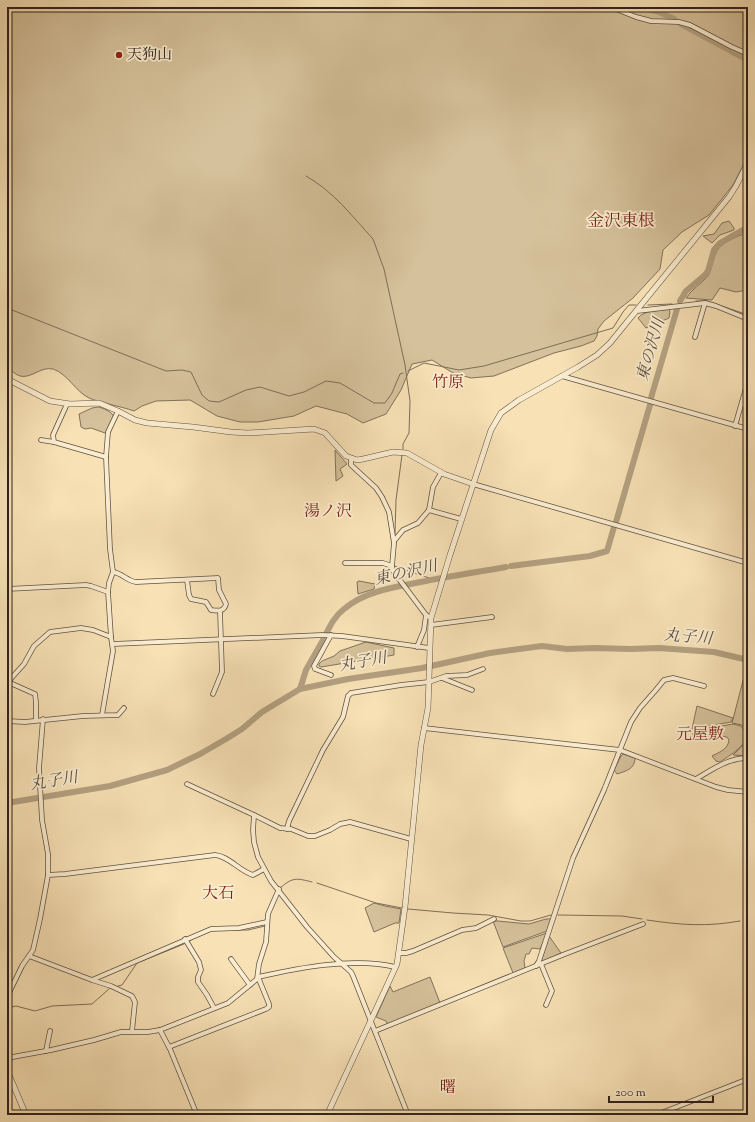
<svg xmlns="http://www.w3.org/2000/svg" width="755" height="1122" viewBox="0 0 755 1122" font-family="'Sorts Mill Goudy','Noto Serif JP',serif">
	<rect width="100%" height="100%" fill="#f7e1b5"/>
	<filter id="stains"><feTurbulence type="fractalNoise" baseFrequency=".005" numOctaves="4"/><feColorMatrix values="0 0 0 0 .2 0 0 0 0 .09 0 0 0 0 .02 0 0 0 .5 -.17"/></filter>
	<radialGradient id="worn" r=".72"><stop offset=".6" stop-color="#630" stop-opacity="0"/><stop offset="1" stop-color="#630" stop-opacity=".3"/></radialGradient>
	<g fill="#d5c19b" stroke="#82725c">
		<path d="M7,7H748V156L733,185L709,215L682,232L663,250L660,269L633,298L604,321L598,329L597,336L594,341L581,346L554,353L494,376L471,378L453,373L432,360L412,364L401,390L386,414L363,423L347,414L316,406L294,416L258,422H240L217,416L190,400L156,401L142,406L134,411C120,406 101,403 89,398C75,391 68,374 53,369C41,366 31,379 20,376C16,375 11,370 7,368Z"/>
		<path d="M729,221L734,228V230L720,235L712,243L703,236L714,234L722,223Z"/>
		<path d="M748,232L747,290L736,292L720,288L712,300L686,298C692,289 701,284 708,276C712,269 712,262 715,255C719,242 737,237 748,232Z"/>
		<path d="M669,309L670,312L669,318L646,328L638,318C644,310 659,311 669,309Z"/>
		<path d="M99,407C107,410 113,412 115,420L112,427L105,433L91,428L85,429L81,427L79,414L92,408Z"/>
		<path d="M335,450L347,464L340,469L343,476L336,481Z"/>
		<path d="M359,581L375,584L374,589L358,594L357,582Z"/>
		<path d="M366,642L394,648V655L321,667L319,666V664L322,661L334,656L340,651Z"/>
		<path d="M745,673L748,674V756L733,755C744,744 751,740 742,725L732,723Z"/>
		<path d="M697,706L733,718L731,722L692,729Z"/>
		<path d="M733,724L741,726C743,729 746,734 745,738C745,747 727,757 720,762L716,761L712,756C720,752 728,749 729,740L727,737L718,736L693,737L692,734L697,730Z"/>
		<path d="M623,754L635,758C635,769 626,771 617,774L614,770L621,756Z"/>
		<path d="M374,903L385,906L401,909L399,923H395L374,932L365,908Z"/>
		<path d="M546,919H551L547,931L503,947L493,921H498L529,924Z"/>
		<path d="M547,933L540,949L532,948L529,954H526L524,961L525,968L513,973L503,948Z"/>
		<path d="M549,936L561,953L542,962H541Z"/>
		<path d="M430,977L440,1003L388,1025L386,1021L376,1017L390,986L393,992Z"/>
	</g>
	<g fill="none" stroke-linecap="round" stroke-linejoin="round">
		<g stroke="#7e6e59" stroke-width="1">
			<path d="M306,176C333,191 352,216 373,239L384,269L405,365L410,401L409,433L403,444V449"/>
			<path d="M696,301H707L713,303L748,315"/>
			<path d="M648,305L672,304"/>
			<path d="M7,308L166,371L182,370L191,372L202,395L209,401L219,402L246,390L260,387L289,396L304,392L326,381L340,383L374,403H385L392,393L400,374L403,373"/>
			<path d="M408,371L424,363L459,370L484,366L613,328L623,312L629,305H636"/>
			<path d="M395,534L396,500L402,455"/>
			<path d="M395,554L396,541"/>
			<path d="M394,566L432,579"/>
			<path d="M317,883L376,903L402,908"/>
			<path d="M280,888C293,877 296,878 312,882"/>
			<path d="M408,909L453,913L488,915L521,921H530L551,915"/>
			<path d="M558,915L622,916L642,919"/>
			<path d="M647,920C681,925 706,927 740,921"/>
			<path d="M745,920H748"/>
			<path d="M226,930H248L265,926"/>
			<path d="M188,942L196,937"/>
			<path d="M118,986L122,985L137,963L184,944"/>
			<path d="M7,1008L16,1006L35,1011L52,1006L92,1004L110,988"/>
		</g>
		<g stroke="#b3a081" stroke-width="6">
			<path d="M641,7L659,12L674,19"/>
			<path d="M681,24L748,60"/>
			<path d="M680,301L686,291L705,275L708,271L714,250L720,243L748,227"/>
			<path d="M651,398L677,309"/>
			<path d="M616,522L650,405"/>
			<path d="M511,566L590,556L607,551L614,527"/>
			<path d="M326,634C331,624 335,616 344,609C365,591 395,587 421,582C450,576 478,572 506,567"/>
			<path d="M300,689L306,670L323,640"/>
			<path d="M7,803L110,786L167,770L200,754L226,739L242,729L262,712L300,689L348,679L422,668L490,653L542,646L567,649L595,648L630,649L659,648L714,652L748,660"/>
		</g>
		<g stroke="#615243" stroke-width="5.5">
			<g id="minor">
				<path d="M611,7L636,17L651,21L679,22L690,25L732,47L748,54"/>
				<path d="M637,311L705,303L716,306L748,319"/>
				<path d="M695,337L705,303"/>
				<path d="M562,376L748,429"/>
				<path d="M67,404L53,435L54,442L106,457"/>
				<path d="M735,426L748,381"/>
				<path d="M41,440L54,442"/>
				<path d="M351,458V465L376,488L382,497L389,512L394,543L392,566L393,571L426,615L431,618"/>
				<path d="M473,484L748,563"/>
				<path d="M429,510L433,487L441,473"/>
				<path d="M394,541L403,530L418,523L429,510L461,519"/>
				<path d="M345,563H383L392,566"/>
				<path d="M113,572C122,573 127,581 136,582L218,578L219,590L226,604C224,612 218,611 211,610L206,602L191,599L189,595L187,580"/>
				<path d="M7,589L86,585L91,586L108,592"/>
				<path d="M431,625L492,617"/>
				<path d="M113,644L322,635L342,636L429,648"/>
				<path d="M417,647L424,630L426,615"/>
				<path d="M331,675L315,669L314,666L331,635"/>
				<path d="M442,678L472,690"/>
				<path d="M8,682L35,694L36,702V720"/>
				<path d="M7,683L24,664L34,646L50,632L81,628L93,630L111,637"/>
				<path d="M213,694L222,672L220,611"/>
				<path d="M102,715L113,651L111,637L108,592L109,583L113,572L110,549L106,457L108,432L118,411"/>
				<path d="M7,721L25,722L83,716L118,715L124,708"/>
				<path d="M424,728L620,750L716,787L728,790L748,792"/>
				<path d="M696,779C713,769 728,758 748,758"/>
				<path d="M187,784L254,815L253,830L254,842L258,857L271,881L307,927L334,957L351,972L353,976L408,1115"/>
				<path d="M254,815L280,828L291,829L308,836H315L330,830L340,824L350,822L411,839"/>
				<path d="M287,829L289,821L323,750L343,717L348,696L351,693L401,685L429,682L446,676L467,675L483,669"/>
				<path d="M48,875L65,874L215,855C229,856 239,871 253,875L264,869"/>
				<path d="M185,939L199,962L201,970L198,977V982L207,995L214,1008"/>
				<path d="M399,953H406L413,951L462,930L476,928L494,919"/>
				<path d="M29,956L92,980L211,929L239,928L267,922"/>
				<path d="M231,959L250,985"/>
				<path d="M541,964L552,991L546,1005"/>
				<path d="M536,966L539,961L573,858L604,790L631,722L640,708L655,691L664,680L673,678L704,686"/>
				<path d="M92,980L111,986L132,996L135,1002L132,1031"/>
				<path d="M7,997L22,966L33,950L40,919L48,875V854L42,820L39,768L43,719"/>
				<path d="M160,1030L170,1049L197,1115"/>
				<path d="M375,1031L565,954L643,924"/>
				<path d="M169,1047L266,1009L269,1007V1004L258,977C298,968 354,957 395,967"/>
				<path d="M46,1051L50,1031"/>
				<path d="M7,1058L51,1050L94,1040L121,1032H148L160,1030L228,1003L257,979L259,964L266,942L268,914L279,889"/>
				<path d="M656,1115L748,1079"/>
			</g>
		</g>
		<g stroke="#615243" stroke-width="6">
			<g id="tertiary">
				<path d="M7,379L50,401L70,404L99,403L118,411L135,420L147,423L193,427L231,432L248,433L314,429L325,433L346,456L357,460L363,459L393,452L407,453L444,474L473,484"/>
				<path d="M7,1070L26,1115"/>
				<path d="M327,1115L397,964L405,907L421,745L428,708L431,618L450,555L491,430L501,413L519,400L578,367L597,355L610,343L729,197L736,186L748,162"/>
			</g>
		</g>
		<use href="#minor" stroke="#faeccf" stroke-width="4"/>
		<use href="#tertiary" stroke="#faeccf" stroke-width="5"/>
	</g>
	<circle fill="#8f2418" stroke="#faeccf" stroke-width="1.5" cx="119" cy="55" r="4"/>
	<g text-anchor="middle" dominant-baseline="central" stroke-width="3.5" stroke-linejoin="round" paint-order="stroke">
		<g font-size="15" fill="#2f221d" stroke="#faeccf" text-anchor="start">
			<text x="127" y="55">天狗山</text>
		</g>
		<g font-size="16" font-style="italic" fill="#5d4e40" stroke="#faeccf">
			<text transform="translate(652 350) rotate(-74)">東の沢川</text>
			<text transform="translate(406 574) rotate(-13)">東の沢川</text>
			<text transform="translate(688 638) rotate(5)">丸子川</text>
			<text transform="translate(363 663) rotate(-10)">丸子川</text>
			<text transform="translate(54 782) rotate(-9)">丸子川</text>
		</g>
		<g font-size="16" fill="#7a1f14" stroke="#faeccf">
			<text x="448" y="383">竹原</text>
			<text x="328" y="512">湯ノ沢</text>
			<text x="700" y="735">元屋敷</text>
			<text x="218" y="894">大石</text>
			<text x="448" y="1088">曙</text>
		</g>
		<g font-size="17" fill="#7a1f14" stroke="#faeccf">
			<text x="621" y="222">金沢東根</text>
		</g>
	</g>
	<rect width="755" height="1122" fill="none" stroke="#f7e1b5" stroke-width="24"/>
	<rect x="8" y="8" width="739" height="1106" fill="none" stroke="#2f221d" stroke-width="2"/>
	<rect x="12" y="12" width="731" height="1098" fill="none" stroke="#2f221d"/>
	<path d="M609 1096v6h104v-6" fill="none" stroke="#2f221d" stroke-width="2"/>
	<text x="615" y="1096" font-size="12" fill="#2f221d" stroke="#faeccf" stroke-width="3" paint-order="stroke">200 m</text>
	<rect width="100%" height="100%" filter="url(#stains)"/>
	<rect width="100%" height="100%" fill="url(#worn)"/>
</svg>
